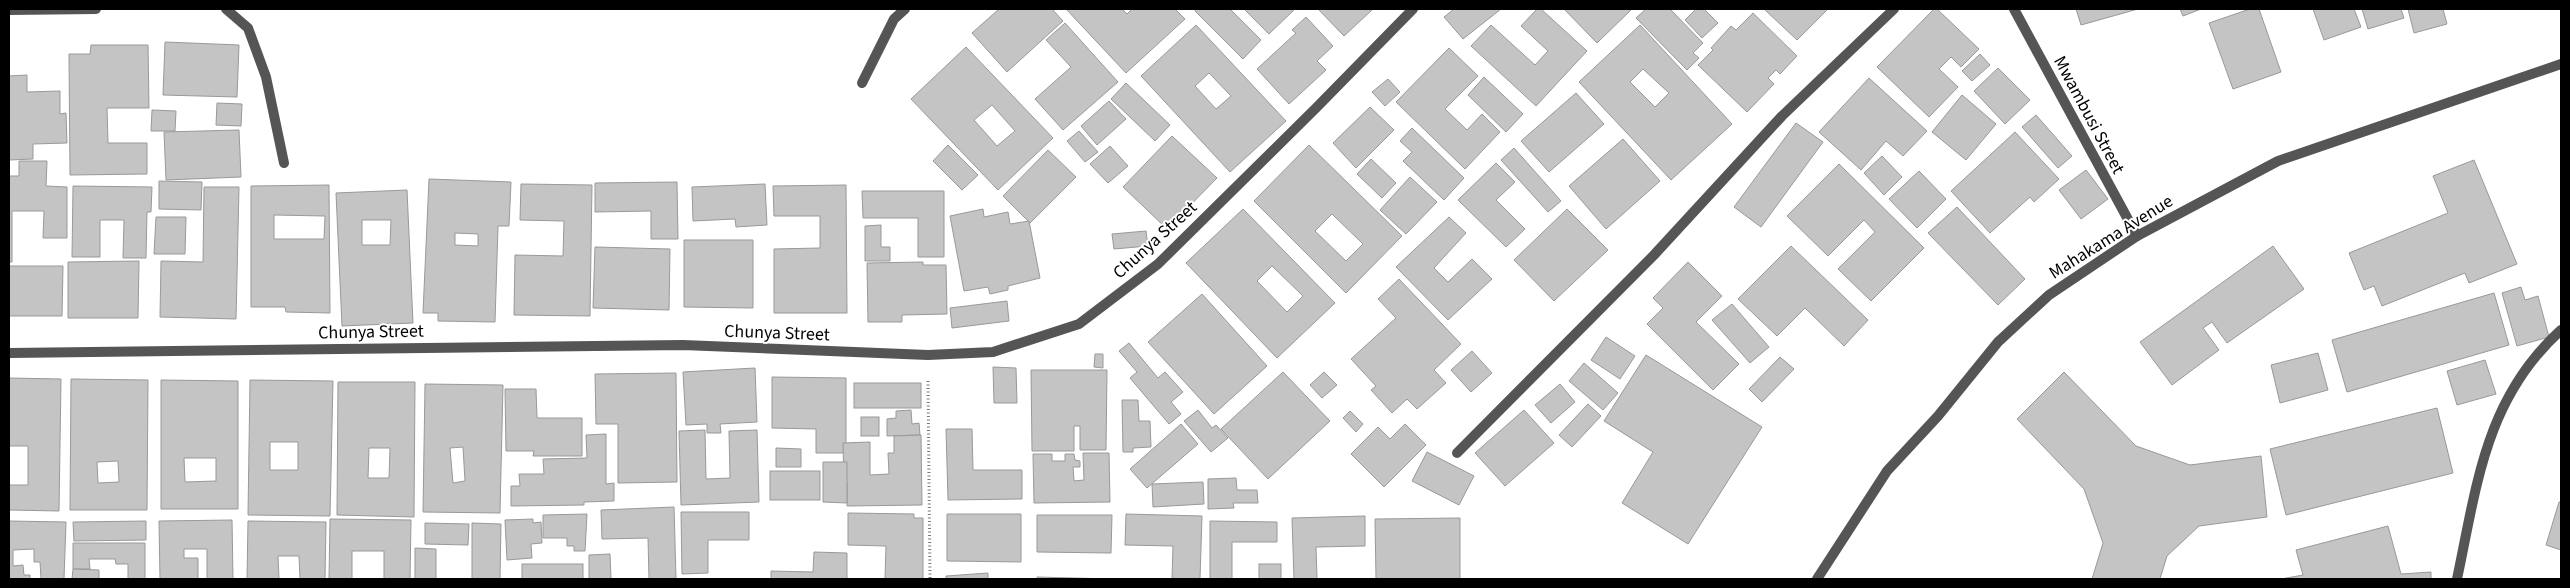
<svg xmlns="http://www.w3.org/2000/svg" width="2570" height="588" viewBox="0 0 2570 588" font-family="'Source Sans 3',sans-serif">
	<rect width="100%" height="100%" fill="#fff"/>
	<g fill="#c4c4c4" stroke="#999" fill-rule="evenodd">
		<path d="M999,9H1052L1063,21L1007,72L972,33Z"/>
		<path d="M1066,9H1122L1127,14L1132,9H1175L1185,19L1126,73Z"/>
		<path d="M1196,9H1230L1261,40L1243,59L1195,11Z"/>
		<path d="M1244,9H1295L1269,34Z"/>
		<path d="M1318,9H1373L1344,36Z"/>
		<path d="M1454,9H1501L1463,39L1444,17Z"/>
		<path d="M1537,9H1541L1587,51L1536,106L1471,46L1491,25L1535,65L1548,51L1521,26Z"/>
		<path d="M1564,9H1632L1597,43Z"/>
		<path d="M1646,9H1670L1703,43L1693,53L1699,58L1687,70L1636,18Z"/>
		<path d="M1696,9H1704L1718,23L1702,38L1685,20Z"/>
		<path d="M1764,9H1828L1797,40Z"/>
		<path d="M1934,9H1937L1979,49L1961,67L1951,57L1939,69L1958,87L1929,117L1877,67Z"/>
		<path d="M2076,9H2138L2081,25Z"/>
		<path d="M2180,9H2201L2183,16Z"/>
		<path d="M2250,9H2259L2281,72L2233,89L2209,23Z"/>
		<path d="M2313,9H2354L2361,27L2324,40Z"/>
		<path d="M2362,9H2401L2404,18L2368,29Z"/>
		<path d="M2408,9H2443L2447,24L2414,33Z"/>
		<path d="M1753,13L1797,56L1780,74L1776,70L1768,78L1774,84L1747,112L1698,65L1713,50L1711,48L1731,26L1736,30Z"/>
		<path d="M1306,17L1333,46L1317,61L1326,70L1289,104L1257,69L1296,33L1292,30Z"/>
		<path d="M1065,23L1118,82L1063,130L1035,99L1071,67L1046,40Z"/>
		<path d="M1196,25L1286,121L1230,172L1141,76ZM1209,73L1231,96L1216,109L1195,86Z"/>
		<path d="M1640,25L1732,124L1671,180L1579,82ZM1643,69L1669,93L1655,107L1630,82Z"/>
		<path d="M165,42L239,45L237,97L163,95Z"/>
		<path d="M91,45H148L149,108H107L108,143H147V174L70,175L69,54H90Z"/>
		<path d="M966,47L1053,138L998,190L911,99ZM992,105L1015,131L997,146L974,120Z"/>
		<path d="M1449,48L1478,76L1445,109L1467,130L1482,114L1500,132L1465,169L1396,102Z"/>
		<path d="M1980,54L1990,65L1972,81L1962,71Z"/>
		<path d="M1998,68L2030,100L2005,124L1974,91Z"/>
		<path d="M27,75V92L60,91V114L66,113L67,143L33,144V159L9,160V76Z"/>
		<path d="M1484,77L1523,114L1506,132L1468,95Z"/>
		<path d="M1869,78L1927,131L1903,156L1886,141L1861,170L1819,132Z"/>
		<path d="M1388,79L1400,92L1385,106L1372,92Z"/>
		<path d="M1126,83L1170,125L1155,141L1111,99Z"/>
		<path d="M1576,93L1604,124L1549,172L1521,141Z"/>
		<path d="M1962,95L1996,124L1966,160L1932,132Z"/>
		<path d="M1109,101L1126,119L1097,145L1081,126Z"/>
		<path d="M217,103L242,104L241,126L216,125Z"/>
		<path d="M1370,107L1394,130L1356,168L1333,143Z"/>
		<path d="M152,110L176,111L175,131H151Z"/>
		<path d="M2036,115L2072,156L2058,168L2022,127Z"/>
		<path d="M1796,123L1823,142L1761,227L1734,207Z"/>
		<path d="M1412,128L1464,178L1444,200L1403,161L1412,152L1400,141Z"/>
		<path d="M239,130L241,177L166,180L164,132Z"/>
		<path d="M1079,131L1098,152L1085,162L1067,141Z"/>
		<path d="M2015,132L2059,179L2034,202L2030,197L1990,233L1951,191Z"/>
		<path d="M1172,136L1217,178L1167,229L1123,187Z"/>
		<path d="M1623,139L1660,181L1606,229L1569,186Z"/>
		<path d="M948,145L978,175L962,190L933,161Z"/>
		<path d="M1309,145L1402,236L1346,293L1254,201ZM1332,214L1363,244L1346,261L1315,231Z"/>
		<path d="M1110,146L1128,166L1108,183L1090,164Z"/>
		<path d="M1514,148L1561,201L1548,212L1501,160Z"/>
		<path d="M1048,150L1076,177L1030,223L1003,196Z"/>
		<path d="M1882,156L1902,177L1884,195L1864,173Z"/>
		<path d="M1371,159L1396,183L1382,198L1357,174Z"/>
		<path d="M2474,160L2517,264L2469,283L2465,273L2382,306L2374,286L2364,290L2349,253L2448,213L2433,176Z"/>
		<path d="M19,161H47L46,186L67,187V238H43L44,211H12V262H9V176H19Z"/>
		<path d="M1496,163L1515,182L1496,200L1525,229L1506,247L1458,200Z"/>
		<path d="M1839,164L1924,248L1871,301L1838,269L1875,232L1864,220L1828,256L1787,216Z"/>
		<path d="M2086,170L2108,199L2081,219L2059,190Z"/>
		<path d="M1919,171L1946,199L1917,228L1889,199Z"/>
		<path d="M1410,177L1437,202L1406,234L1380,210Z"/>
		<path d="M429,179L511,182L509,226H498L495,322L438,321V313H423ZM455,233L478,234V246L455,245Z"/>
		<path d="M159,181L202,182L201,210L159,209Z"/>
		<path d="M677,182L678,239H651V211L595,212V183Z"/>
		<path d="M521,184L592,185L590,316L514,315L515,255L563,256L564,221L520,220Z"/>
		<path d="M765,184L767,225L736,227L735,219L693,221L692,187Z"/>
		<path d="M329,185L330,313L286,312L285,307H251V186ZM274,215L325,216L324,239H274Z"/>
		<path d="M846,185L847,313H774V249L820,248V216H774L773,186Z"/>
		<path d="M73,186L152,187L151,212H147L146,258H123L124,220H100V257H72Z"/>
		<path d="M204,187H239L236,319L160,317L161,261L203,262Z"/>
		<path d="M407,190L413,323L342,326L336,193ZM362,220H391L390,245H362Z"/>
		<path d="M862,191H944V257H918V218H863Z"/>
		<path d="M1957,207L2025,279L1998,305L1928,233Z"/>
		<path d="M983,209L984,217L1008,212L1010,224L1029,221L1040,278L1008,286V290L990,294L988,287L964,291L950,216Z"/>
		<path d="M1243,209L1335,303L1277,358L1186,263ZM1272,266L1303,296L1287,312L1257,281Z"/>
		<path d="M1567,209L1608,250L1554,301L1514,260Z"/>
		<path d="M156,217H186L185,254H154Z"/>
		<path d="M1449,217L1466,233L1434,268L1448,282L1472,259L1492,279L1448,320L1396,267Z"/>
		<path d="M881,225V247H890V261H865V226Z"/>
		<path d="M1146,231L1148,246L1114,249L1112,234Z"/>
		<path d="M684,240H753V308L684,307Z"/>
		<path d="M1791,246L1868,320L1844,346L1805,308L1777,336L1738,299Z"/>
		<path d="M2273,246L2304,289L2227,343L2212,322L2203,328L2219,350L2172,385L2140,342Z"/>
		<path d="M595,247L670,249L669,310L593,308Z"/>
		<path d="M139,261L138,318H68V262Z"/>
		<path d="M923,262V265H946L947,314L902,315V322H868L867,263Z"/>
		<path d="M1688,262L1722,296L1696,322L1739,364L1713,390L1647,324L1663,308L1653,298Z"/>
		<path d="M9,266H63L62,316H9Z"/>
		<path d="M1399,279L1461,344L1434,370L1446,383L1417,409L1407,399L1392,413L1371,390L1376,386L1351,359L1396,318L1378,299Z"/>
		<path d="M2521,287L2525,300L2538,296L2549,337L2517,346L2502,293Z"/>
		<path d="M2494,293L2509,345L2347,392L2332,340Z"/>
		<path d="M1202,294L1267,366L1214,414L1148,342Z"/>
		<path d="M1007,301L1009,321L952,328L950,308Z"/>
		<path d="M1732,304L1769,347L1750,363L1712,320Z"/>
		<path d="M1606,337L1635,356L1620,379L1591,360Z"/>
		<path d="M1129,343L1158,378L1165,372L1183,392L1171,402L1181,414L1169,424L1130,378L1137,372L1119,351Z"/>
		<path d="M1472,351L1492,373L1471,392L1451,370Z"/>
		<path d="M2318,353L2328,390L2280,403L2271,365Z"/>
		<path d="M1095,354H1103V368L1094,367Z"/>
		<path d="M1646,355L1762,427L1688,544L1622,503L1653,452L1604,421Z"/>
		<path d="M1780,357L1794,369L1762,402L1749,389Z"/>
		<path d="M2485,360L2496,394L2457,405L2447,371Z"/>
		<path d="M1584,363L1618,393L1603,410L1569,381Z"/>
		<path d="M993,367L1016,368L1017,403H994Z"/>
		<path d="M755,368L757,422L720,424L721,433H707V424L686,425L683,372Z"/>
		<path d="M1031,370H1107L1106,450H1080V426H1074V451H1032Z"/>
		<path d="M1283,372L1330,421L1268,479L1221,429Z"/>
		<path d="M1324,372L1337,385L1322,398L1310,385Z"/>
		<path d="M2064,372L2136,446L2190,465L2261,456L2267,517L2199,526L2167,556L2160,579H2092L2103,543L2084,489L2017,419Z"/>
		<path d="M676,373L677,482L618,483V424H596L595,374Z"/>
		<path d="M772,377L846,378V453H816V429L772,428Z"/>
		<path d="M9,378L61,379L59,511L9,510V485H28V446H9Z"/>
		<path d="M71,379L148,380L147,510H70ZM118,461L119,482L98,483L97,462Z"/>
		<path d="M161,380L238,381V509H161ZM184,458H216V481L185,482Z"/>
		<path d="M250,380L333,381L330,516L248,515ZM270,442H298V470H270Z"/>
		<path d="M338,382H415L414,517L337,515ZM369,448H390L389,478H368Z"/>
		<rect x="854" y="383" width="67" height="25"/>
		<path d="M425,384L503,385L500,513L423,512ZM463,447L465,481L453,483L450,448Z"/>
		<path d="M1560,384L1575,402L1551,423L1535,405Z"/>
		<path d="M505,389H536L537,418H582V456H533L534,451H506Z"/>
		<path d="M1122,400H1138L1139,421H1150L1151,447L1133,448V452H1123Z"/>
		<path d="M1588,404L1601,416L1572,447L1559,435Z"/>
		<path d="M2437,408L2453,473L2286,515L2270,449Z"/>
		<path d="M911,410L912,424L919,423L920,435L887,436V419L896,418V411Z"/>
		<path d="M1198,410L1212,428L1216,425L1228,438L1211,452L1184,421Z"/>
		<path d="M1524,410L1554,443L1505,486L1475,453Z"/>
		<path d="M1350,411L1363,424L1356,432L1343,418Z"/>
		<rect x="861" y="417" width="18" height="19"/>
		<path d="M1181,424L1198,444L1147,488L1130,469Z"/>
		<path d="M1405,424L1426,445L1384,487L1351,454L1378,427L1390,439Z"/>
		<path d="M946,429H972L973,470H1022V499L948,500Z"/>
		<path d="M705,430L706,479L730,478L729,431L757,430L759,502L681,505L679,431Z"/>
		<path d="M606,434V484L614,483V501L584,502V505L511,506V486H520L519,474H544L543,459L587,458L586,435Z"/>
		<path d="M921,435L922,505L847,506V482H844L843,443L870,442V475L889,474L888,453H894V436Z"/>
		<path d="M776,448L801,449V467H776Z"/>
		<path d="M1427,452L1474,476L1459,505L1412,481Z"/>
		<path d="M1083,453H1109L1110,502L1034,503L1033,454H1052V461H1065V454H1074L1075,460L1080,461V467H1073L1074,481L1084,480Z"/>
		<path d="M823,462H847V503L823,502Z"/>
		<rect x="770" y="471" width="50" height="29"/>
		<path d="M1236,478L1237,490H1257L1258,503H1233L1234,508L1208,509V479Z"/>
		<path d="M1203,482L1204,504L1153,507L1152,484Z"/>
		<path d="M2559,502H2561V550L2546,545Z"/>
		<path d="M674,507L676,579H649L648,538L602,539L601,510Z"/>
		<path d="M681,512H749V540H708V573L682,574Z"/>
		<path d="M848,513L914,514V518H923V579H885L886,546L848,545Z"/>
		<path d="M587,514L585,551H574V546H567V538H543V515Z"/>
		<path d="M947,514H1021V562L947,561Z"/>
		<path d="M1126,514L1202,516L1200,579H1172L1173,546L1125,545Z"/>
		<path d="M1037,515H1112L1111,553L1037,552Z"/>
		<path d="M1365,516V546L1316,547L1317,579H1294L1292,518Z"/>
		<path d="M1460,518V579H1376L1375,519Z"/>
		<path d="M330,519L411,520L410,579H384V551H352V579H329Z"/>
		<path d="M533,519V523L541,522L542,543L531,544L532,558L507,560L505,520Z"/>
		<path d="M232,520L233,579H207V549H184V558H198V579H160L159,521Z"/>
		<path d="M9,521L66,522L64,579H41L40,562H34V549L13,550V566L23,565L24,575H30V579H9Z"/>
		<path d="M146,521V540L74,541L73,522Z"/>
		<path d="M248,521L326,522L325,579H300L299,556H278L279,579H247Z"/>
		<path d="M1210,521L1277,522V542H1232V579H1210Z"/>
		<path d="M425,523L469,524L468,545L425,544Z"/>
		<path d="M472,523L501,524L500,579H472Z"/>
		<path d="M2388,526L2401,574L2431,572V579H2281L2303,575L2296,550Z"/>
		<path d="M73,543H145V579H128V564H116L115,559H89L90,569H73Z"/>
		<path d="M415,548L436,549V579H415Z"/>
		<path d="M814,552L847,553V579H771V571L813,572Z"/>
		<path d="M610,554L611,579H589V555Z"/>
		<rect x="522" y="564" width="61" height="15"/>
		<rect x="1259" y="564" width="22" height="15"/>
		<path d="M73,569L99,570V579H72Z"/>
		<path d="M988,573V579H946V576Z"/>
		<path d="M1037,577L1111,579H1037Z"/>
	</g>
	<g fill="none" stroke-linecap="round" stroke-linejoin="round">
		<path stroke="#777" stroke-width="3" stroke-dasharray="1 2.5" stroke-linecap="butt" d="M928,381L930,579"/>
		<g stroke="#555" stroke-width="10">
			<path d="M226,9L248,28L266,77L284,163"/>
			<path d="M2014,9L2137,236"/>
			<path d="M9,10L96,9"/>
			<path d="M862,83L894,19L905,9"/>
			<path d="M9,353L683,345L928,355L993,352L1079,324L1158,264L1316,108L1413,9"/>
			<path d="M1457,453L1654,255L1782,116L1894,9"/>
			<path d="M2457,579C2477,485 2485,399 2561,330"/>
		</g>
		<path stroke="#555" stroke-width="10" d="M1817,579L1887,471L1938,416L1998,342L2049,295L2137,236L2278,161L2561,64"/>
	</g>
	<g text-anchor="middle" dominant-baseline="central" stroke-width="4" stroke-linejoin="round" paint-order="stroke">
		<g font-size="18" fill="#000" stroke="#fff">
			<text transform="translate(2089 115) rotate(62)">Mwambusi Street</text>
			<text transform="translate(2111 237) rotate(-32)">Mahakama Avenue</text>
			<text transform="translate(1155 240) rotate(-42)">Chunya Street</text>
			<text transform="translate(371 332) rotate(-1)">Chunya Street</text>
			<text transform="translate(777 333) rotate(2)">Chunya Street</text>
		</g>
	</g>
	<rect width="2570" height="588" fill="none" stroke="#000000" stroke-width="20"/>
</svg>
